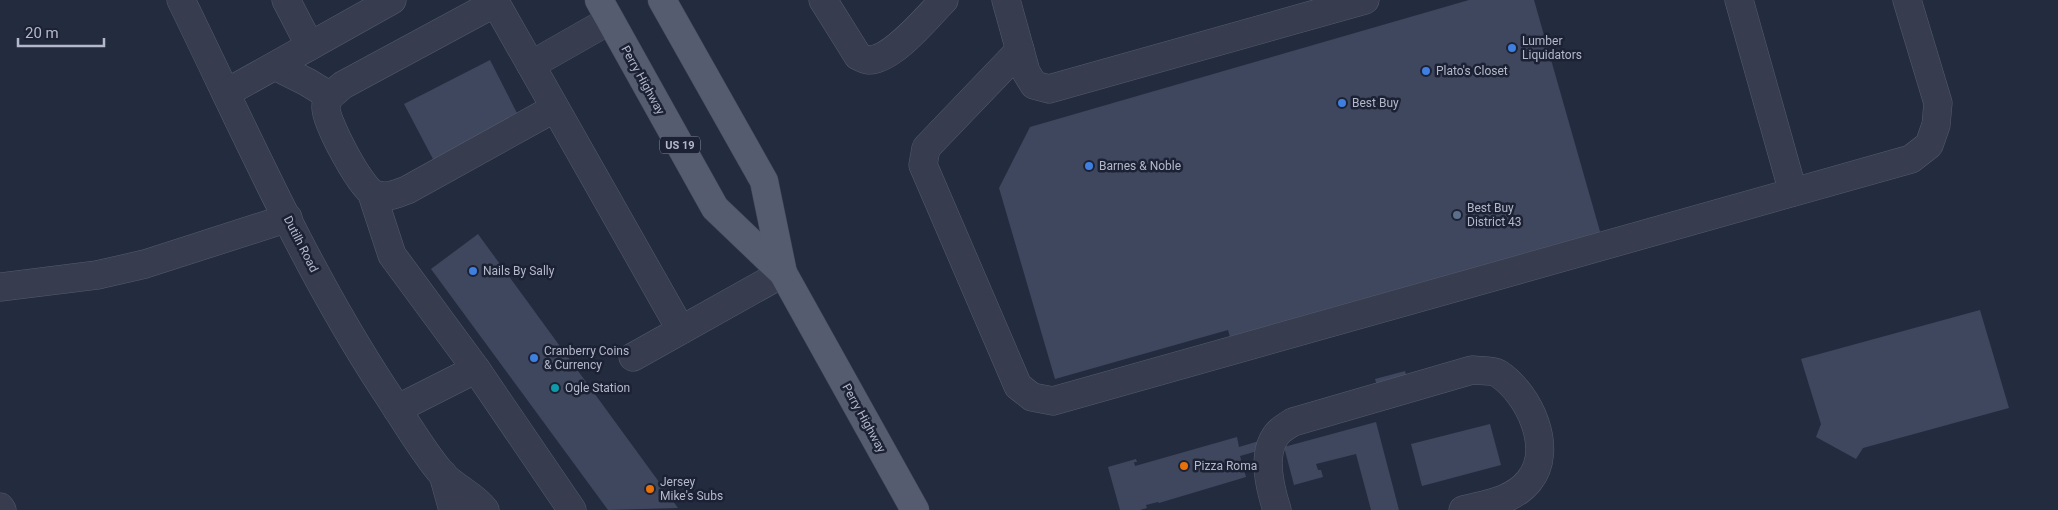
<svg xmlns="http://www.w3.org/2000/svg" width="2058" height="510" viewBox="0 0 2058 510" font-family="Roboto,sans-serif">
	<rect width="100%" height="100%" fill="#232b3f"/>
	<g fill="#3f475f">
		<path d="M1469,0H1534L1601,235L1231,341L1228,330L1055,379L999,188L1030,127Z"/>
		<path d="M490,60L519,117L434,161L404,104Z"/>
		<path d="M478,234L678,508L608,510L431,269Z"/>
		<path d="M1980,310L2009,408L1863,448L1856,459L1816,437L1821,424L1801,359Z"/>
		<path d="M1405,371L1410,387L1380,396L1375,379Z"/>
		<path d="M1376,422L1399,510H1371L1356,454L1316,464L1318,470H1321L1323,477L1294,485L1284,447Z"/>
		<path d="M1490,424L1501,465L1422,486L1411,444Z"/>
		<path d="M1237,437L1239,447L1259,441L1261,450L1240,456L1246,477L1159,503L1158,502L1146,505L1147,508L1140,510H1120L1108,467L1136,459L1137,462H1134L1135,466Z"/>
	</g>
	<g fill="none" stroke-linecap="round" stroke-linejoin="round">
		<g stroke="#555b6d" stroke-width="29">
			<g id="minor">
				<path d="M181,0C245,131 304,267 384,389C403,417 420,448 442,474C455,488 474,495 485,510"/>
				<path d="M286,0L310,46"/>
				<path d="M494,0L681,330"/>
				<path d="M823,0L858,56C861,57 865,60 869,60C893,60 928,16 944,0"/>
				<path d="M1006,0L1026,72L1034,85L1049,89L1365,0"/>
				<path d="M1739,0L1793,192"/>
				<path d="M495,3L343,85C336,91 325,98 326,108C326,123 362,190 374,194C387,199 395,194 407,190L555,108"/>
				<path d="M1020,50L926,148L923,165L1018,386L1032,397L1053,401L1911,159L1929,145L1936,125L1938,103L1907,0"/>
				<path d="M531,65L610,20"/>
				<path d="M275,66L307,82L330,96"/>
				<path d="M226,93L392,0"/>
				<path d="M372,194L392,255L476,369"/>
				<path d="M0,287L97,275L145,264L288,218"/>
				<path d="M633,357L783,273"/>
				<path d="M397,409L476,369L572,510"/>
				<path d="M443,474L453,510"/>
				<path d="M0,507L2,510"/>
				<path d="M1277,510C1270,488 1261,454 1277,434C1281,429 1288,425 1293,422L1472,370C1480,371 1493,370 1499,374C1529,394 1555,449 1529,481C1513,501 1486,504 1463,510"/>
			</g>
		</g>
		<g stroke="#404658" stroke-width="29">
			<g id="major">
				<path d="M599,0L715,208L783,273L915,510"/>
				<path d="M662,0L764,181L783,273"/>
			</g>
		</g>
		<use href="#minor" stroke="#373d4f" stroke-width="28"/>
		<use href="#major" stroke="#555c6f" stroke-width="28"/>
	</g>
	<g fill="#3f7fe0" stroke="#1c2234" stroke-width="2">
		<circle cx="1512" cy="48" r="5"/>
		<circle cx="1426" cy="71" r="5"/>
		<circle cx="1342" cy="103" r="5"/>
		<circle cx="1089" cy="166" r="5"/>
		<circle cx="473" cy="271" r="5"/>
		<circle cx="534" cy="358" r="5"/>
	</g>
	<circle fill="#5c6f8a" stroke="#1c2234" stroke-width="2" cx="1457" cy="215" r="5"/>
	<circle fill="#0f9aa8" stroke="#1c2234" stroke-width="2" cx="555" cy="388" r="5"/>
	<g fill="#e8710a" stroke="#1c2234" stroke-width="2">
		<circle cx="1184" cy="466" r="5"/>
		<circle cx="650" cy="489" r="5"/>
	</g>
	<g text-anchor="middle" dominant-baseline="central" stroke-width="5" stroke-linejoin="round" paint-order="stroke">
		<rect fill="#1c2234" stroke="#868b9d" stroke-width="1" x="660" y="136.5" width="40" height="17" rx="4"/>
		<g font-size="11" font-weight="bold" fill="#b3b8ca">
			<text x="680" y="145">US 19</text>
		</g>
		<g font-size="12" fill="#b3b8ca" stroke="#1c2234" text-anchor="start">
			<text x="1522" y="41">Lumber<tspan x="1522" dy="14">Liquidators</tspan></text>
			<text x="1436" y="71">Plato's Closet</text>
			<text x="1352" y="103">Best Buy</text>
			<text x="1099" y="166">Barnes &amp; Noble</text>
			<text x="1467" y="208">Best Buy<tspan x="1467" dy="14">District 43</tspan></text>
			<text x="483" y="271">Nails By Sally</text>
			<text x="544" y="351">Cranberry Coins<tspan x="544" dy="14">&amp; Currency</tspan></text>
			<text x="565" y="388">Ogle Station</text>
			<text x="1194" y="466">Pizza Roma</text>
			<text x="660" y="482">Jersey<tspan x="660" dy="14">Mike's Subs</tspan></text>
		</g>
		<g font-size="12" fill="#b3b8ca" stroke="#1c2234">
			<text transform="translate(643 80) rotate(61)">Perry Highway</text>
			<text transform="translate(301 244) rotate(63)">Dutilh Road</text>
			<text transform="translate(864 418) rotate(61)">Perry Highway</text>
		</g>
	</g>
	<path d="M18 38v8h86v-8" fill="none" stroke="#b3b8ca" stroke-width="2.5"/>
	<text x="25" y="38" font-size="15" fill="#b3b8ca" stroke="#1c2234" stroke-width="4" paint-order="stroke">20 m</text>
</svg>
